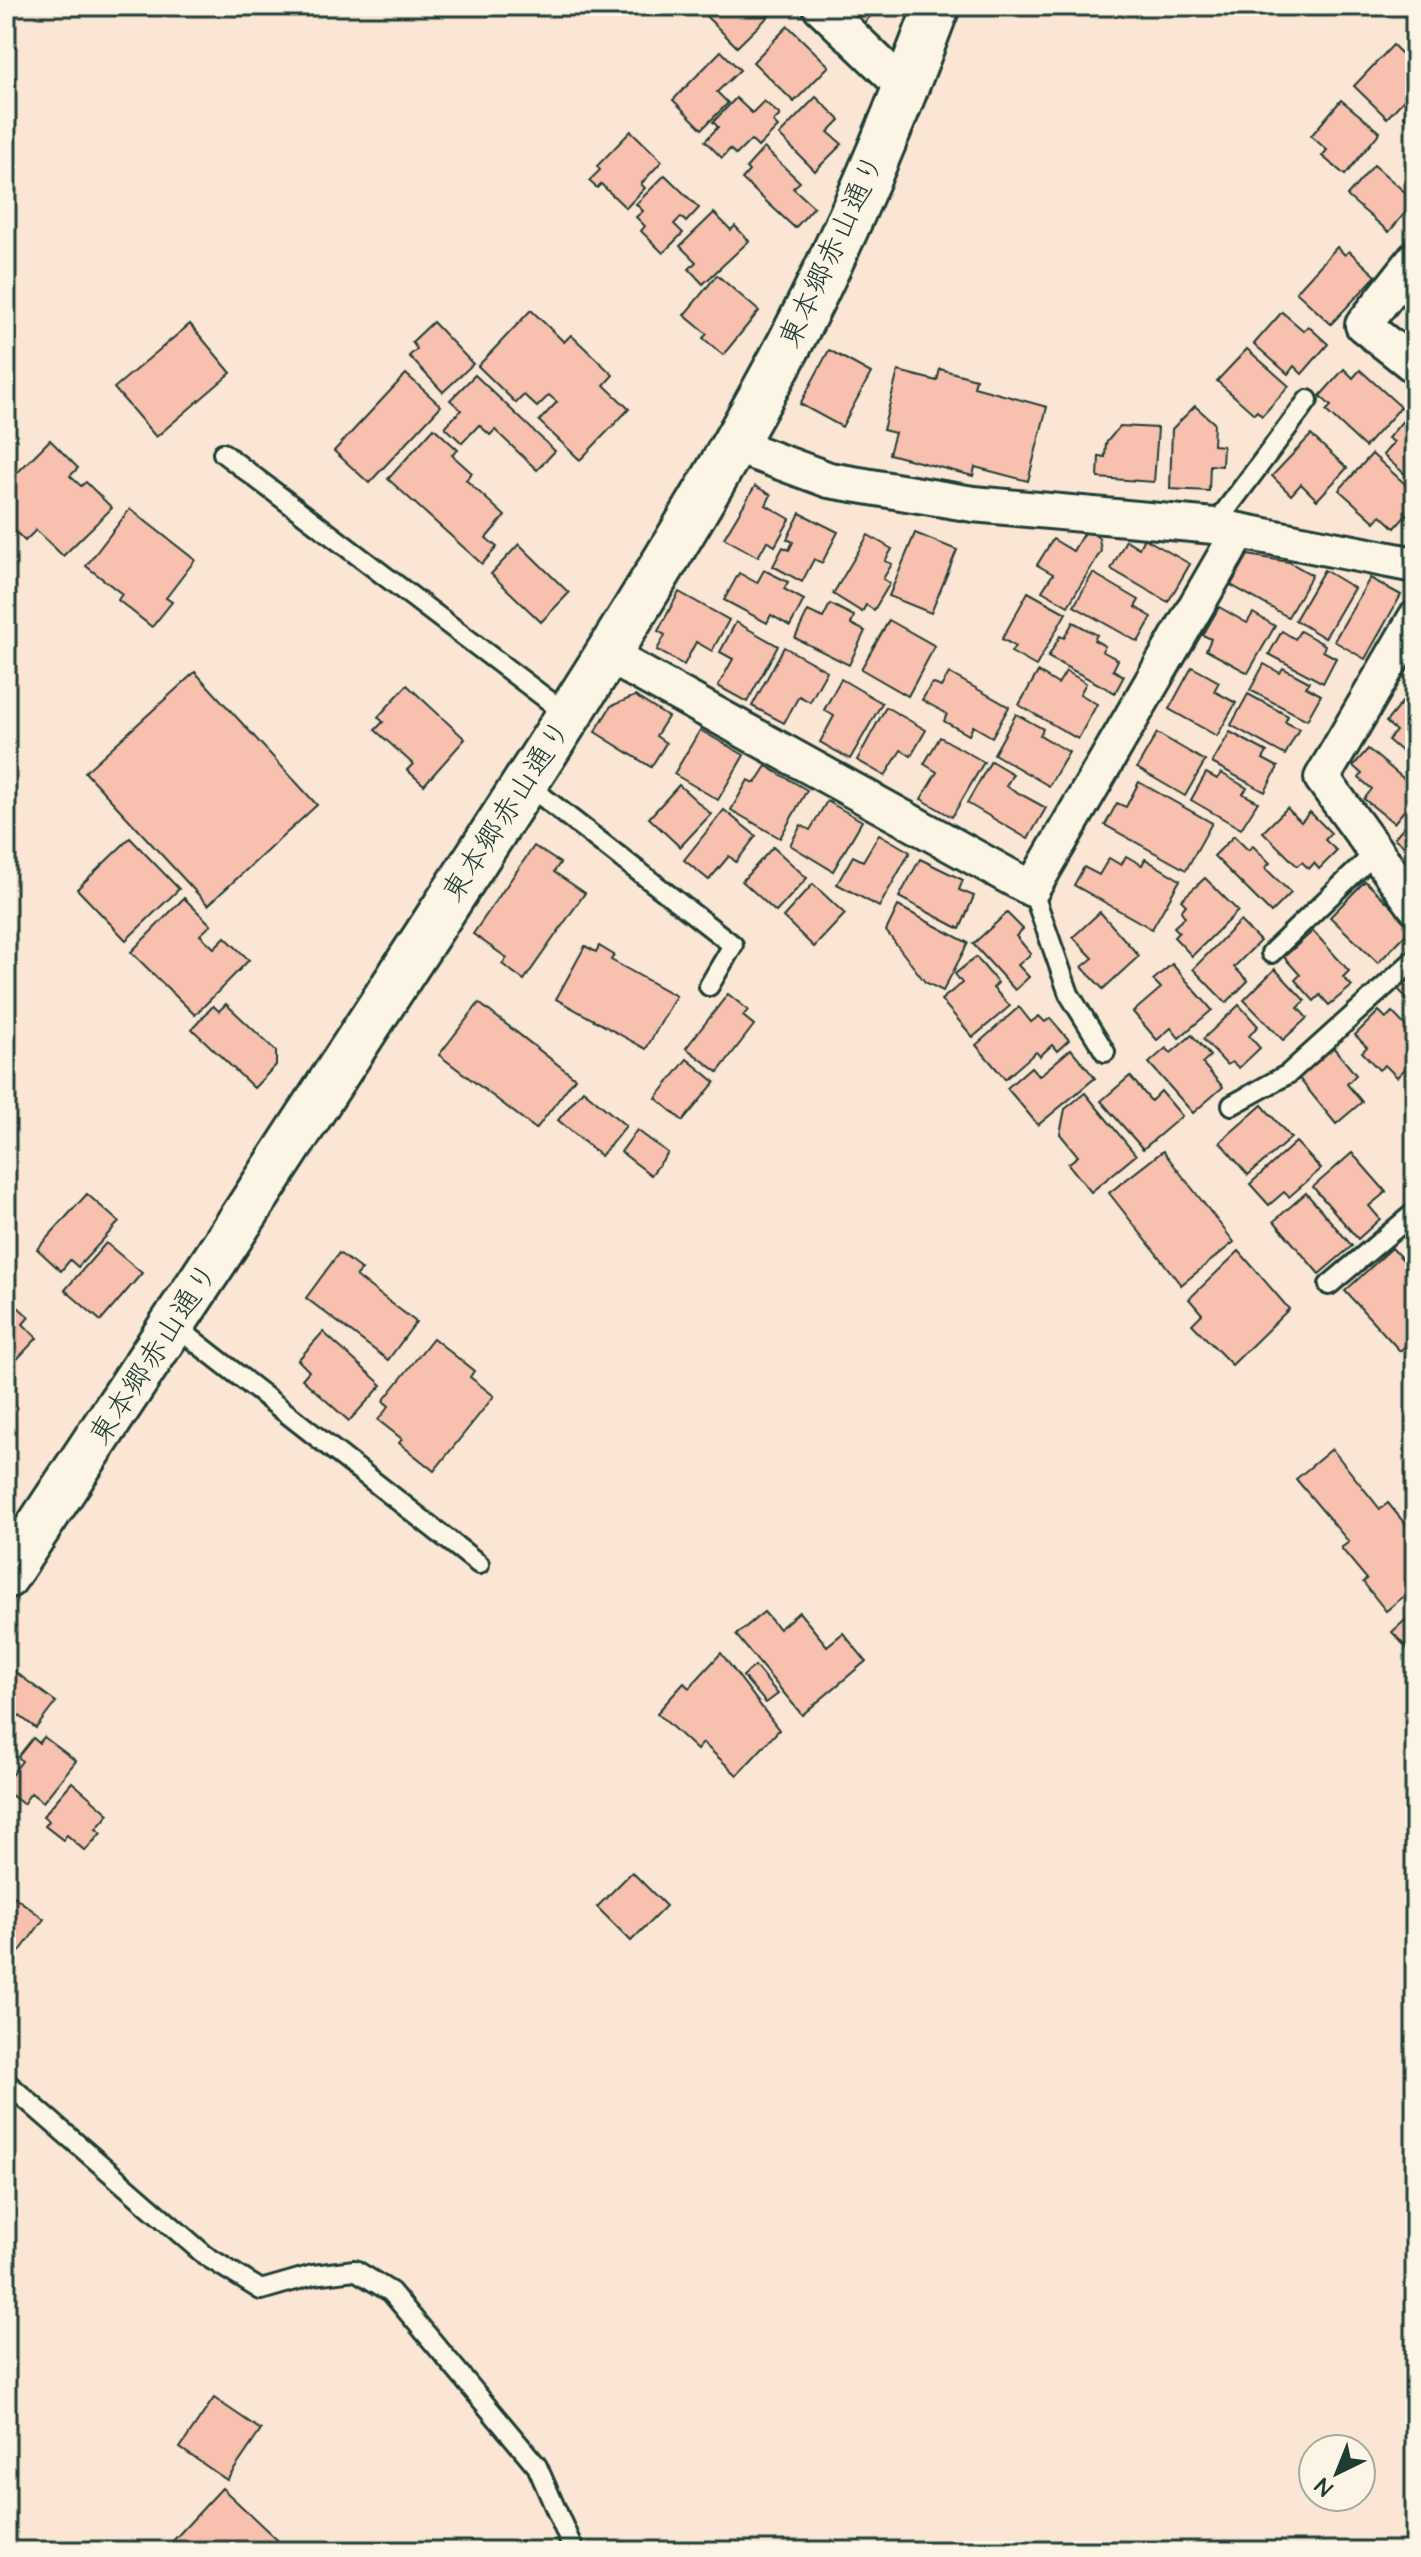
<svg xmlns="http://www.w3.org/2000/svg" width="1421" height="2557" viewBox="0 0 1421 2557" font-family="'Architects Daughter','Klee One',sans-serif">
	<rect width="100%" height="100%" fill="#fbe5d4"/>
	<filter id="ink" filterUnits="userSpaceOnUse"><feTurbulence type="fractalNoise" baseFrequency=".0125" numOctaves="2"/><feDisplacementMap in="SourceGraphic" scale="16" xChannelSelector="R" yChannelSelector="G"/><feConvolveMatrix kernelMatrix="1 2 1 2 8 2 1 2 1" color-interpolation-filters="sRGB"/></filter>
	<g filter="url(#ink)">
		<g fill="#f8c0ae" stroke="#1f3d34" stroke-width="2">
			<path d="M711,6H779L737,47L703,13Z"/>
			<path d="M842,6H880L862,25Z"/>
			<path d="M788,26L829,66L794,102L753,62Z"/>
			<path d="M1393,45L1415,67V88L1387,118L1354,86Z"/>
			<path d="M721,51L740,70L717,92L728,103L702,129L673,100Z"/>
			<path d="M816,97L840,120L828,132L842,144L815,171L779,135Z"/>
			<path d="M736,98L752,113L764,101L780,115L773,122L778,127L758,147L751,140L736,155L730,149L722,158L705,141L718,127L713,122Z"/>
			<path d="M1341,100L1380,132L1345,175L1322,156L1327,150L1311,136Z"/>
			<path d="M1415,102V126L1404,116Z"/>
			<path d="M631,131L662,161L641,184L645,188L626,208L601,184L597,188L589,181L600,170L597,166Z"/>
			<path d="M764,148L800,182L793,188L814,207L795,228L742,179L749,171L746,168Z"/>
			<path d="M1374,165L1415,201L1389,232L1347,196Z"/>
			<path d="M665,175L699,208L686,222L681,217L674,224L683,233L663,253L641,231L645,226L636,217L643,211L636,204Z"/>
			<path d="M714,213L731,230L735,226L749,241L703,284L689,269L696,262L680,246Z"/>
			<path d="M1337,247L1345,255L1349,251L1376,276L1331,324L1296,292Z"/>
			<path d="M717,275L759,311L723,355L703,338L707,334L684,315Z"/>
			<path d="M531,310L564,342L571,335L613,375L604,385L629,409L580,460L539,421L557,402L549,395L537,407L524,395L516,403L478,366Z"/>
			<path d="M1282,312L1304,331L1308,326L1328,344L1302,374L1294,366L1288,374L1254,344Z"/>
			<path d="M433,322L473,364L443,392L409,356L417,349L412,342Z"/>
			<path d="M190,324L231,373L156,437L114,388Z"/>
			<path d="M1247,349L1289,386L1262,416L1257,411L1254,414L1217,381Z"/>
			<path d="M829,350L871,373L842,427L800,404Z"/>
			<path d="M940,369L976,379L974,387L1047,407L1028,481L975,467L973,476L889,454L895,433L883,430L898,371L937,381Z"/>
			<path d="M1344,369L1353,378L1360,370L1401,407L1365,447L1326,411L1331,406L1320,396Z"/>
			<path d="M406,374L441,406L369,483L334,451Z"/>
			<path d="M475,375L555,451L537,470L495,430L490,435L479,425L462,443L445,427L461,410L450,400Z"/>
			<path d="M1195,406L1214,423L1213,445L1223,446L1222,466L1210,465L1209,491L1170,489L1172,429Z"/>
			<path d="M1406,417L1415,425V483L1383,455L1394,442L1388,438Z"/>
			<path d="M1120,426L1158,428L1154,482L1098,478L1099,456L1105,457L1106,443Z"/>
			<path d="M434,428L458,450L452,455L472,473L466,480L505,516L486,538L497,547L482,564L388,479Z"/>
			<path d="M1311,435L1347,468L1317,500L1301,484L1291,495L1272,476Z"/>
			<path d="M50,440L78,468L70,476L81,486L86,482L112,508L63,556L36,530L25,541L6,522V484Z"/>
			<path d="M1372,454L1415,493V505L1395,528L1381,515L1375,522L1339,490Z"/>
			<path d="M755,486L771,495L766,505L790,519L775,546L767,541L758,557L724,538Z"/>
			<path d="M130,509L195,560L166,598L172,602L152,627L118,600L122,594L86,566Z"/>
			<path d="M800,513L838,532L822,563L814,559L802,582L773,566L783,547L789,550L793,542L787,539Z"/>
			<path d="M1086,529L1099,538L1101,551L1068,606L1042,591L1053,574L1037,565L1053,539L1073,551Z"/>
			<path d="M915,533L957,550L931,613L889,596Z"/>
			<path d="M868,535L892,549L885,561L892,564L883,579L890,583L874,610L866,605L862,612L833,594Z"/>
			<path d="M1144,538L1190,564L1168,602L1111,569L1126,540L1139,548Z"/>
			<path d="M519,544L569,593L541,622L491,574Z"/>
			<path d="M1248,555L1289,562L1312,575L1288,617L1231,585Z"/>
			<path d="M764,570L788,582L784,589L804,600L790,626L771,615L767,623L724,600L739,573L757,583Z"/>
			<path d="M1324,570L1354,588L1325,638L1295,620Z"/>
			<path d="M1093,573L1139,600L1135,607L1152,617L1138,642L1074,606Z"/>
			<path d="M1370,578L1401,595L1365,659L1334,641Z"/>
			<path d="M679,592L729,620L712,651L696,642L684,665L657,650L665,635L658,631Z"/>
			<path d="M1028,592L1066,613L1036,666L1011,652L1015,646L1002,639Z"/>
			<path d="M830,604L854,616L851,624L865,631L849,665L795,638L808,611L823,618Z"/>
			<path d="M1219,607L1247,623L1253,613L1275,626L1248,673L1206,650L1211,639L1203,635Z"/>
			<path d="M889,620L935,646L908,696L861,669Z"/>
			<path d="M736,622L778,646L747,702L718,686L733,659L720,652Z"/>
			<path d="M1073,622L1097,635L1094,640L1105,646L1102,651L1118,660L1113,670L1124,676L1115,693L1048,657L1060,636L1064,638Z"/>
			<path d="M1282,631L1295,639L1300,631L1325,645L1323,651L1336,658L1323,683L1269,654Z"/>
			<path d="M784,647L827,671L810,702L799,696L784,723L752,706Z"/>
			<path d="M1264,664L1280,673L1283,668L1309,682L1306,687L1321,695L1307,720L1250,690Z"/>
			<path d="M1192,667L1219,682L1214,691L1236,703L1217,736L1169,709Z"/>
			<path d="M1066,671L1086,683L1080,694L1097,704L1078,739L1019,705L1038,672L1058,684Z"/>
			<path d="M195,672L317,805L208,905L85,772Z"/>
			<path d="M949,673L1009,707L992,737L973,726L969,735L944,721L947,714L922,700L932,683L941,687Z"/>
			<path d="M841,679L882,703L850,759L820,742L834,716L824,710Z"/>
			<path d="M407,685L465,739L424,785L407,770L413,764L375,730L383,722L378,717Z"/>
			<path d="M1248,694L1288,716L1285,722L1299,729L1285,755L1231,725Z"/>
			<path d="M635,696L668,717L656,736L666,743L651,767L595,732L611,706Z"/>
			<path d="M1403,701L1415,711V763L1388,740L1396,731L1386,722Z"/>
			<path d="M886,707L926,730L911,756L901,750L885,776L857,760Z"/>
			<path d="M1016,714L1043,729L1040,735L1069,752L1049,786L994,754Z"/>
			<path d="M700,730L744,755L718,800L674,774Z"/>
			<path d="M1230,732L1267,752L1263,759L1278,767L1265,792L1212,763Z"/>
			<path d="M1157,733L1205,761L1185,796L1137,768Z"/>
			<path d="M940,737L984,762L952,817L921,799L937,772L924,764Z"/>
			<path d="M1368,749L1415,788V797L1394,823L1364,799L1372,789L1359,778L1362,774L1353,766Z"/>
			<path d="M991,761L1013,774L1006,786L1046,808L1028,839L967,803Z"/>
			<path d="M766,766L807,790L780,838L731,810L748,780L755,783Z"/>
			<path d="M1206,773L1217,779L1221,773L1247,788L1243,794L1258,802L1241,829L1191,800Z"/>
			<path d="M1139,782L1212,823L1186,870L1105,825L1117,803L1126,807Z"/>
			<path d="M679,785L711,814L680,847L649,818Z"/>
			<path d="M827,801L862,821L833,871L790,845L801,825L810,830Z"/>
			<path d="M1287,808L1301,822L1310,812L1331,833L1325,840L1337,851L1319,869L1314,863L1309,869L1302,862L1297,866L1263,832Z"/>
			<path d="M724,810L756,836L736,862L729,856L709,880L684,860Z"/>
			<path d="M1415,814V855L1394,838Z"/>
			<path d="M879,834L910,852L879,907L837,884L853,856L863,861Z"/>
			<path d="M1234,836L1248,850L1253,846L1270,863L1265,868L1291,893L1271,913L1214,856Z"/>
			<path d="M130,838L179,889L126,940L77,889Z"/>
			<path d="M534,846L560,863L554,872L585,893L524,980L502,964L507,958L473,934Z"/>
			<path d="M773,847L807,878L776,912L742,881Z"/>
			<path d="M1126,856L1142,865L1145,859L1180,880L1152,929L1074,885L1084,867L1099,875L1109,858L1121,865Z"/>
			<path d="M920,859L963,880L959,890L974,896L960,929L899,897Z"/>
			<path d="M1205,878L1238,911L1192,956L1174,937L1179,932L1174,927L1185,917L1181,911L1186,905L1181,900Z"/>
			<path d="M1365,881L1413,927L1378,963L1330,917Z"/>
			<path d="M813,884L845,914L814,947L783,917Z"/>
			<path d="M184,898L211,925L200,935L214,948L225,937L249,960L195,1015L131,952Z"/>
			<path d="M898,906L968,943L943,991L925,982L886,931Z"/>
			<path d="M1100,912L1139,956L1103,989L1082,967L1093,958L1073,937Z"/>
			<path d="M1007,913L1023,929L1016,936L1031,954L1018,965L1029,977L1015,990L973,944Z"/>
			<path d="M1240,921L1260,941L1234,967L1248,981L1226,1003L1193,969Z"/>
			<path d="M1313,931L1349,971L1343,977L1352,986L1329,1005L1320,995L1314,1001L1295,980L1300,975L1284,957Z"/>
			<path d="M585,946L596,952L599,946L614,955L611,960L676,996L646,1049L556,999Z"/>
			<path d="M976,957L998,983L993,988L1010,1006L973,1037L941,1000L962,983L955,974Z"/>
			<path d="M1172,964L1212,1010L1179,1038L1171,1028L1157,1040L1133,1012L1161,988L1153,980Z"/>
			<path d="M1275,969L1305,1001L1298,1008L1307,1018L1283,1040L1244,1000Z"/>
			<path d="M1415,973V1007L1398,989Z"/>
			<path d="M728,994L748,1010L743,1016L754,1025L718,1072L686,1048Z"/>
			<path d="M479,1003L575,1078L536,1129L439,1055Z"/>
			<path d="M226,1004L276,1051V1065L254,1088L192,1029L213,1006L219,1011Z"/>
			<path d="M1239,1005L1258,1026L1249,1036L1260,1048L1239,1068L1232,1062L1227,1065L1203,1039Z"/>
			<path d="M1019,1007L1031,1022L1039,1016L1045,1022L1050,1018L1069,1040L1057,1051L1052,1045L1040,1056L1036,1052L1005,1079L976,1045Z"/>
			<path d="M1379,1011L1386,1018L1392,1012L1415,1036V1059L1397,1077L1385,1065L1379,1070L1362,1052L1367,1047L1355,1035Z"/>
			<path d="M1192,1035L1210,1056L1202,1063L1223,1087L1193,1113L1149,1063L1166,1048L1171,1053Z"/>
			<path d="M1333,1047L1356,1075L1347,1084L1362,1102L1336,1124L1297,1076Z"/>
			<path d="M6,1048L16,1059L6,1069Z"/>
			<path d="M1071,1049L1095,1078L1038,1125L1007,1088L1031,1067L1039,1076Z"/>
			<path d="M687,1059L715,1082L683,1121L656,1098Z"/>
			<path d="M1130,1076L1151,1101L1161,1091L1182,1116L1143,1149L1101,1101Z"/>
			<path d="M583,1090L626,1126L601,1156L558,1120Z"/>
			<path d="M1085,1093L1136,1155L1091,1192L1068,1164L1078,1156L1060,1134L1065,1109Z"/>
			<path d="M1262,1105L1291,1138L1248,1175L1220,1142Z"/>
			<path d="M637,1130L668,1153L651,1175L621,1152Z"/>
			<path d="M1296,1142L1321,1169L1289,1197L1284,1192L1269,1205L1250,1184Z"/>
			<path d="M1163,1151L1234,1242L1181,1285L1109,1193Z"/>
			<path d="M1352,1153L1386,1192L1369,1206L1380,1219L1358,1239L1313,1187Z"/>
			<path d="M1306,1193L1352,1246L1319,1274L1274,1221Z"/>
			<path d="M87,1194L119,1222L78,1267L70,1260L61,1271L37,1249Z"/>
			<path d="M106,1243L142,1273L101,1321L65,1290Z"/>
			<path d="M1392,1248L1415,1273V1337L1400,1351L1345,1291Z"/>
			<path d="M1239,1251L1289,1309L1232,1365L1192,1324L1202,1314L1189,1299Z"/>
			<path d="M339,1253L362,1270L356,1276L416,1322L388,1360L306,1298Z"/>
			<path d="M6,1296L29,1317L23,1324L37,1338L6,1371Z"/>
			<path d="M323,1332L382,1385L349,1421L302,1379L309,1371L298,1360Z"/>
			<path d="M433,1338L474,1371L470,1377L494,1396L434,1471L399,1443L402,1439L378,1420L389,1406L383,1401Z"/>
			<path d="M1332,1449L1380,1509L1388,1503L1415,1536V1587L1386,1611L1363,1582L1367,1579L1341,1548L1349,1542L1296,1479Z"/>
			<path d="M1415,1597V1657L1392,1632L1414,1612L1407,1604Z"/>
			<path d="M764,1612L779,1629L799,1612L827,1646L843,1633L866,1661L802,1715L736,1635Z"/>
			<path d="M721,1653L779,1730L737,1775L703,1743L697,1750L657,1713L684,1683L689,1688Z"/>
			<path d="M7,1666L56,1702L36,1728L6,1706Z"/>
			<path d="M755,1666L778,1694L766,1703L743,1676Z"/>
			<path d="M44,1737L76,1761L43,1802L31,1793L23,1804L6,1791V1782L22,1761L18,1757L33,1738L39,1743Z"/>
			<path d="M72,1782L109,1814L96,1829L101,1833L85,1851L67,1835L63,1840L45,1826L49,1821L43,1816Z"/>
			<path d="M632,1872L666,1906L631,1941L597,1907Z"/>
			<path d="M11,1894L44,1919L6,1970V1901Z"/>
			<path d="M214,2398L261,2430L227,2480L180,2448Z"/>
			<path d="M222,2488L289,2551H180L171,2543Z"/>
		</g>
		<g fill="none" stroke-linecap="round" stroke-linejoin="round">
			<g stroke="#1f3d34" stroke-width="24">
				<g id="lane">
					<path d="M223,453L569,716"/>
					<path d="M1214,526L1308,400"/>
					<path d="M525,783L733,945L709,986"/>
					<path d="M1032,889L1069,994L1105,1052"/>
					<path d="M1271,953L1376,852"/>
					<path d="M1232,1105L1288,1074L1415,959"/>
					<path d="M1329,1285L1415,1212"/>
					<path d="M174,1325L479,1564"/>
					<path d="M6,2082L206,2256L261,2290L313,2275L355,2270L391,2292L537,2466L574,2551"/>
				</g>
			</g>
			<g stroke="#1f3d34" stroke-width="40">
				<g id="street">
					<path d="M820,6L905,88"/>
					<path d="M1415,259L1363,325L1415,366"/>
					<path d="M734,445L829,480L973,504L1214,526L1415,565"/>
					<path d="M1415,619L1322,778L1415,906"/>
					<path d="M608,655L1032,889L1239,532"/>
				</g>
			</g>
			<g stroke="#1f3d34" stroke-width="50">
				<path id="secondary" d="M6,1576C154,1354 300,1131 445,907C565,722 686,538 790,343C847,234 894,121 937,6"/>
			</g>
			<use href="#lane" stroke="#fcf5e5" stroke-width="18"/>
			<use href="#street" stroke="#fcf5e5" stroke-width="34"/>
			<use href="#secondary" stroke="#fcf5e5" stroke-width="44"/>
		</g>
	</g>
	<g text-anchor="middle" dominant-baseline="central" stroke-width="6" stroke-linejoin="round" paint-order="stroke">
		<g font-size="30" fill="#1f3d34" stroke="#fcf5e5">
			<text transform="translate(832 251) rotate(-65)">東本郷赤山通り</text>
			<text transform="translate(507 811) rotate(-57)">東本郷赤山通り</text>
			<text transform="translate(154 1354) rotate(-57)">東本郷赤山通り</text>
		</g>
	</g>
	<rect width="1421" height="2557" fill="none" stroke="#fcf5e5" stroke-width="32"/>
	<rect x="16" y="16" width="1389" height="2525" fill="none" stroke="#1f3d34" stroke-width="3" filter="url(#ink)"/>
	<g transform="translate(1337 2473) rotate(223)"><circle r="38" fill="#fcf5e5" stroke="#a4ab9e" stroke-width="2"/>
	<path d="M0-6L14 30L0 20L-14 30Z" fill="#1f3d34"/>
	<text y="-12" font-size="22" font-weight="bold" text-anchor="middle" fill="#1f3d34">N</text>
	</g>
</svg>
